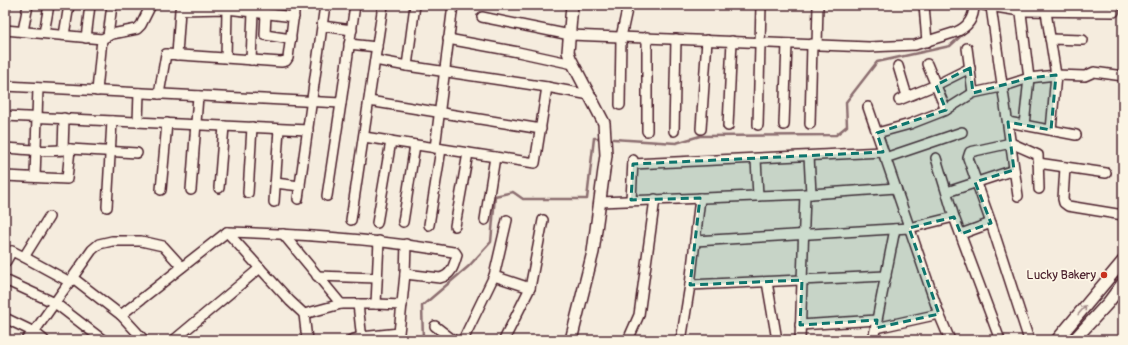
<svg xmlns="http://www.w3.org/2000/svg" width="1128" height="345" viewBox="0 0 1128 345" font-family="Pangolin,sans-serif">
	<rect width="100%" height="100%" fill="#f5ecde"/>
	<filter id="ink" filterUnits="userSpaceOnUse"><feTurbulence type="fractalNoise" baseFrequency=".025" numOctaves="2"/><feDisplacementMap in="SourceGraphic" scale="8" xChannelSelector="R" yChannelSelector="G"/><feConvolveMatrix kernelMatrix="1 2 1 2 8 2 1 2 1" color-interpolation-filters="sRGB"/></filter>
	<g filter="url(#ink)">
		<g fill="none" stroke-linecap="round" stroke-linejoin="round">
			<g stroke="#8c6e70" stroke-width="2.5">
				<path d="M613,139L676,143L700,136L836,135L847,126L846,102L877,62L950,46L965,32"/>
				<path d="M423,340L422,306L469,266L491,242L495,196L513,192L523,199H587L594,138H602"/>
			</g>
			<g stroke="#4a1f2b" stroke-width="12">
				<g id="minor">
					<path d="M924,5L927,42"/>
					<path d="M983,5L1020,11L1114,12V5"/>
					<path d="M1020,5L1029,78L1024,125"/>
					<path d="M991,7L1018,196"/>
					<path d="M5,8L6,5"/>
					<path d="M1046,12L1056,75L1051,130"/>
					<path d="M266,13L265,35L291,39"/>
					<path d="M482,17L570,35L869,47L915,45L956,32C968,27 974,18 974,5"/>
					<path d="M322,26L352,30"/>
					<path d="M5,30L102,39L97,91"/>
					<path d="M23,31L28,5"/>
					<path d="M44,33L49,5"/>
					<path d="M64,35L69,5"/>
					<path d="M108,36L112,5"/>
					<path d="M86,38L90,5"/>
					<path d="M102,39L112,34L137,29L141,25L151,5"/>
					<path d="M448,39L518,52L573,64"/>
					<path d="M1050,39L1083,40"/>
					<path d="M349,44L377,47"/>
					<path d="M817,45L818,5"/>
					<path d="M967,48L973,93"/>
					<path d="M177,55L180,10L227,9L294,17"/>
					<path d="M226,58L227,9"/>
					<path d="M251,60L253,12"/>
					<path d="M375,60L407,66L547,87L590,95"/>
					<path d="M927,64L946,110"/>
					<path d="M407,66L415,5"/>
					<path d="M898,66L907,96"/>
					<path d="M5,86L341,103"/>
					<path d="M159,94L166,54L281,62L286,61L288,58L295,5"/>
					<path d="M899,100L936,85L970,68"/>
					<path d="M369,101L541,129"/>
					<path d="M620,105L621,37L628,5"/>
					<path d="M868,107L939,314L950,340"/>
					<path d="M5,116L308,130"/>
					<path d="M138,122L139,93"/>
					<path d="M1008,122L1076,135"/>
					<path d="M810,124L812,44"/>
					<path d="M758,125L761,5"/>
					<path d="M784,125L787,44"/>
					<path d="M728,126L732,41"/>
					<path d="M701,129L707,40"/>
					<path d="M647,131V37"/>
					<path d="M674,131L676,39"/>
					<path d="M877,133L910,124L946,110L973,93L1001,87L1029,78L1056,75L1085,76L1094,72L1123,76"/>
					<path d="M364,137L535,163L547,87"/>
					<path d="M5,148C26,149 49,153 70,149L137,153"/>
					<path d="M435,148L453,5"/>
					<path d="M63,150L64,118"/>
					<path d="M809,156L811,194"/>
					<path d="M885,158L962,132"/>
					<path d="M936,158L954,217L1000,340"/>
					<path d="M756,159L758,196"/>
					<path d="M1038,163L1106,173"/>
					<path d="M633,164L883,152"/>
					<path d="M1065,167L1063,199L1064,203L1068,206L1123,215"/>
					<path d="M5,176L67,179L70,149"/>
					<path d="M35,177L38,88"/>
					<path d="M275,183L300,186"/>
					<path d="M219,188L224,126"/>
					<path d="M161,190L167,123"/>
					<path d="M191,190L198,96"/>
					<path d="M947,192L1014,170"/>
					<path d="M248,193L252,127"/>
					<path d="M327,196L341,103L355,5"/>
					<path d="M298,199L325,5"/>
					<path d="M631,200L633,160"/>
					<path d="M274,202L279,129"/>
					<path d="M600,202L811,194L896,188"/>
					<path d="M107,207L112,121"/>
					<path d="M351,220L383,5"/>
					<path d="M485,220L495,157"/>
					<path d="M403,222L415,145"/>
					<path d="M377,223L391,141"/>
					<path d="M429,225L441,149"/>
					<path d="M455,226L468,153"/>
					<path d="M227,232L290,301L304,314L341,304H376L402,305"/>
					<path d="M283,234L341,304"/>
					<path d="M961,234L991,223"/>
					<path d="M695,241L909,228L954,217"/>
					<path d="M24,257L49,217"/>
					<path d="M5,263L12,251L24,257L70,282"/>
					<path d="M317,276L377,278"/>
					<path d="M494,276L530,288"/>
					<path d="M73,278L121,315L144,340"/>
					<path d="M5,280L55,303L103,340"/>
					<path d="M767,282L777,340"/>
					<path d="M690,285L886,276"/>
					<path d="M358,304L362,340"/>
					<path d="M376,304L379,241"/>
					<path d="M304,314L307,340"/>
					<path d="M121,315L227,232C302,234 379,239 453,252H455L457,255C454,265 452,275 440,278L405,274"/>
					<path d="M5,318L34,332L44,340"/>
					<path d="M800,325L877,320"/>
					<path d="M435,326L453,340"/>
					<path d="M876,328L939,314"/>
					<path d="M1028,337L991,223L968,158L970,152L1011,143L1038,155L1039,189"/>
					<path d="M26,340L34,332L92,250L99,244L112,241H141L163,246L182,267"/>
					<path d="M174,340L260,268"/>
					<path d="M351,340L361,337L399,333L405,274L406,244"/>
					<path d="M463,340L494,276L507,220"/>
					<path d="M504,340L530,288L543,220"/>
					<path d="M628,340L639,315L655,199"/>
					<path d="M679,340L682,335L690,285L700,198"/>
					<path d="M800,340L805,194"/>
					<path d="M873,340L895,229"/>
				</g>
			</g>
			<g stroke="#4a1f2b" stroke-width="14">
				<g id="major">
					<path d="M571,340L593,252L606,155L604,123L570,58L568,52L572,5"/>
					<path d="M1057,340L1123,261"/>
					<path d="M1074,340L1108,303L1123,283"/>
				</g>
			</g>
			<use href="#minor" stroke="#fcf5e5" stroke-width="9"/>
			<use href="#major" stroke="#fcf5e5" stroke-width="11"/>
		</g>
		<defs><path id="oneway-shaft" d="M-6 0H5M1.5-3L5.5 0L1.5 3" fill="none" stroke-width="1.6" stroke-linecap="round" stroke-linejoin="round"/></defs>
		<use stroke="#a38a88" href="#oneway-shaft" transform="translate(1082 310) rotate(-50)"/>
	</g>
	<path fill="#0f766e" fill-opacity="0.2" stroke="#0f766e" stroke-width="3" stroke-dasharray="8 5" stroke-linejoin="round" d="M970,68L973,93L1029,78L1056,75L1051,130L1008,122L1014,170L975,182L991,223L961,234L954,217L909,228L939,314L876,328L877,320L800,325L802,280L690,285L700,198L631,200L633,164L883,152L877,133L946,110L936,85Z"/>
	<circle fill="#c8321e" stroke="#fcf5e5" stroke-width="1.5" cx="1104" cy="275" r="4"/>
	<g text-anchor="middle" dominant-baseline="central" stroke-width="3.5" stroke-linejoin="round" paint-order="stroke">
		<g font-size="13" fill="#4a1f2b" stroke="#fcf5e5" text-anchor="end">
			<text x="1096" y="275">Lucky Bakery</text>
		</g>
	</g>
	<rect width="1128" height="345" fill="none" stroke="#fcf5e5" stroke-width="20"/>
	<rect x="10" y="10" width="1108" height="325" fill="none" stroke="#4a1f2b" stroke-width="1.5" filter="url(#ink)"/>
</svg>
